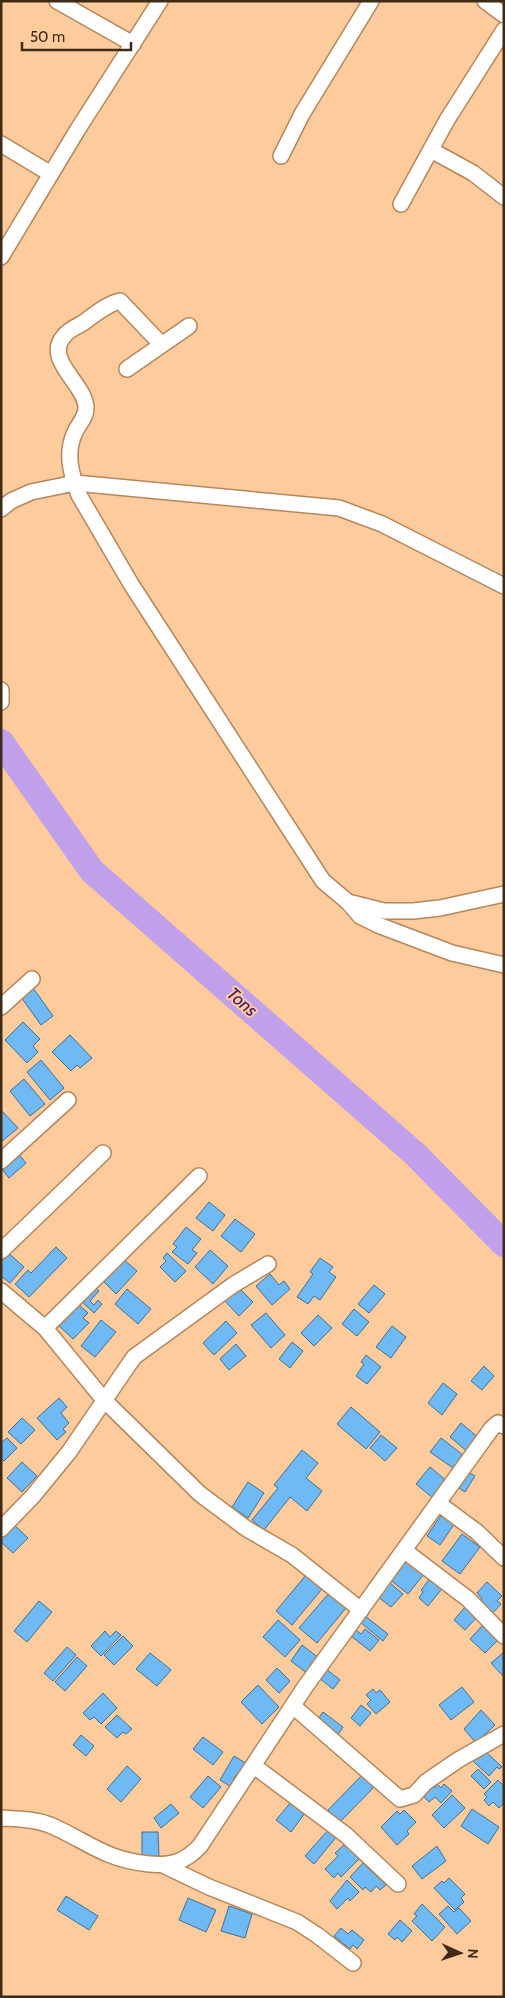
<svg xmlns="http://www.w3.org/2000/svg" width="505" height="1998" viewBox="0 0 505 1998" font-family="Cabin,sans-serif">
	<rect width="100%" height="100%" fill="#fecb9d"/>
	<g fill="none" stroke-linecap="round" stroke-linejoin="round">
		<path stroke="#c09feb" stroke-width="26" d="M1,742L92,871L415,1154L504,1244"/>
	</g>
	<g fill="#6fbaf4" stroke="#3d7097">
		<path d="M33,988L53,1016L41,1025L21,997Z"/>
		<path d="M23,1022L40,1039L33,1046L38,1052L27,1063L5,1040Z"/>
		<path d="M70,1035L92,1058L80,1068L77,1065L71,1071L52,1052Z"/>
		<path d="M41,1060L64,1088L50,1100L27,1072Z"/>
		<path d="M24,1079L45,1104L30,1116L10,1091Z"/>
		<path d="M1,1110L18,1128L1,1142Z"/>
		<path d="M18,1153L26,1163L9,1178L1,1168Z"/>
		<path d="M209,1202L225,1215L213,1231L196,1218Z"/>
		<path d="M235,1219L255,1234L241,1252L221,1236Z"/>
		<path d="M186,1227L201,1239L192,1250L197,1253L188,1264L172,1252L177,1247L173,1244Z"/>
		<path d="M56,1247L67,1258L29,1297L15,1284L28,1270L31,1273Z"/>
		<path d="M210,1250L228,1266L213,1284L195,1267Z"/>
		<path d="M6,1251L24,1267L10,1283L1,1276V1256Z"/>
		<path d="M167,1253L186,1271L175,1282L160,1267L166,1261L163,1258Z"/>
		<path d="M122,1258L137,1271L116,1294L102,1280Z"/>
		<path d="M320,1258L333,1267L329,1272L336,1277L320,1300L314,1296L308,1304L297,1297L313,1274L310,1272Z"/>
		<path d="M270,1274L279,1285L284,1281L290,1289L272,1305L256,1286Z"/>
		<path d="M374,1285L385,1294L369,1313L358,1304Z"/>
		<path d="M93,1286L99,1291L90,1301L94,1305L98,1300L102,1304L94,1313L80,1300Z"/>
		<path d="M237,1286L253,1302L239,1316L223,1299Z"/>
		<path d="M127,1289L151,1309L138,1324L115,1304Z"/>
		<path d="M76,1302L88,1313L83,1318L89,1323L73,1339L56,1323Z"/>
		<path d="M354,1309L369,1322L357,1336L342,1324Z"/>
		<path d="M266,1313L285,1335L271,1348L251,1325Z"/>
		<path d="M318,1315L332,1328L314,1346L301,1333Z"/>
		<path d="M101,1320L116,1332L95,1357L81,1346Z"/>
		<path d="M226,1321L237,1333L214,1355L203,1343Z"/>
		<path d="M392,1326L406,1337L391,1358L376,1347Z"/>
		<path d="M292,1342L303,1351L290,1368L279,1359Z"/>
		<path d="M236,1344L246,1356L229,1370L220,1359Z"/>
		<path d="M366,1355L381,1367L367,1384L356,1376L364,1364L361,1362Z"/>
		<path d="M484,1366L494,1376L482,1390L471,1381Z"/>
		<path d="M443,1383L457,1394L442,1415L428,1403Z"/>
		<path d="M59,1398L67,1407L61,1413L69,1423L63,1429L66,1432L57,1440L37,1418Z"/>
		<path d="M351,1407L380,1432L366,1449L337,1424Z"/>
		<path d="M22,1418L35,1430L21,1444L8,1432Z"/>
		<path d="M461,1423L480,1439L469,1453L450,1437Z"/>
		<path d="M381,1435L397,1448L385,1461L370,1448Z"/>
		<path d="M7,1438L17,1448L4,1461L1,1458V1443Z"/>
		<path d="M441,1438L463,1455L453,1468L430,1452Z"/>
		<path d="M302,1450L318,1463L306,1478L322,1491L307,1511L290,1497L264,1530L252,1520L278,1488L274,1485Z"/>
		<path d="M22,1462L37,1476L22,1492L7,1478Z"/>
		<path d="M430,1467L448,1482L434,1499L416,1484Z"/>
		<path d="M467,1471L475,1476L465,1492L456,1486Z"/>
		<path d="M248,1482L264,1493L248,1518L232,1507Z"/>
		<path d="M444,1511L457,1520L440,1545L427,1536Z"/>
		<path d="M11,1522L28,1538L13,1553L1,1542V1533Z"/>
		<path d="M462,1534L480,1547L460,1574L442,1561Z"/>
		<path d="M404,1558L424,1574L408,1594L388,1578Z"/>
		<path d="M306,1575L322,1589L292,1625L276,1611Z"/>
		<path d="M433,1575L445,1585L428,1606L419,1598L423,1592L421,1590Z"/>
		<path d="M389,1582L403,1594L391,1607L377,1596Z"/>
		<path d="M487,1582L502,1596L497,1601L501,1604L491,1615L478,1603L482,1599L477,1593Z"/>
		<path d="M329,1593L346,1608L317,1643L299,1628Z"/>
		<path d="M39,1601L52,1612L27,1642L14,1631Z"/>
		<path d="M466,1606L478,1616L465,1630L454,1620Z"/>
		<path d="M365,1616L388,1634L383,1641L360,1622Z"/>
		<path d="M278,1620L300,1640L285,1657L263,1637Z"/>
		<path d="M483,1625L499,1639L485,1653L470,1639Z"/>
		<path d="M365,1629L379,1640L370,1651L351,1636L356,1630L361,1634Z"/>
		<path d="M105,1631L110,1637L116,1631L121,1635L101,1656L91,1646Z"/>
		<path d="M123,1636L133,1646L114,1665L104,1655Z"/>
		<path d="M302,1645L319,1658L308,1674L291,1661Z"/>
		<path d="M67,1647L76,1655L53,1681L44,1673Z"/>
		<path d="M504,1652V1677L491,1663Z"/>
		<path d="M150,1653L171,1670L157,1686L136,1669Z"/>
		<path d="M77,1657L87,1666L65,1691L55,1682Z"/>
		<path d="M277,1668L290,1681L279,1693L266,1680Z"/>
		<path d="M326,1669L340,1680L333,1689L319,1678Z"/>
		<path d="M258,1685L279,1707L262,1724L241,1702Z"/>
		<path d="M462,1687L474,1702L451,1720L439,1705Z"/>
		<path d="M373,1689L376,1693L380,1690L390,1702L376,1714L367,1704L371,1700L366,1695Z"/>
		<path d="M103,1693L117,1708L101,1724L94,1717L90,1720L83,1713Z"/>
		<path d="M361,1705L371,1713L360,1726L351,1718Z"/>
		<path d="M481,1710L495,1725L476,1743L464,1729Z"/>
		<path d="M323,1712L343,1727L335,1739L315,1723Z"/>
		<path d="M117,1715L132,1729L126,1734L123,1732L117,1738L105,1727Z"/>
		<path d="M81,1735L94,1746L86,1756L73,1745Z"/>
		<path d="M203,1737L223,1752L213,1765L193,1749Z"/>
		<path d="M484,1750L502,1767L499,1769L497,1767L489,1776L473,1761Z"/>
		<path d="M234,1756L249,1765L241,1778L236,1775L230,1786L220,1780Z"/>
		<path d="M127,1766L141,1779L121,1802L107,1789Z"/>
		<path d="M478,1769L491,1782L484,1789L471,1776Z"/>
		<path d="M366,1771L378,1783L340,1822L328,1810Z"/>
		<path d="M208,1776L221,1787L203,1808L190,1797Z"/>
		<path d="M498,1780L504,1786V1802L499,1808L493,1802L489,1806L484,1800L487,1797L484,1794Z"/>
		<path d="M437,1784L441,1788L444,1784L452,1791L441,1803L435,1797L429,1802L422,1795L431,1785L434,1788Z"/>
		<path d="M452,1795L465,1808L444,1828L432,1815Z"/>
		<path d="M291,1802L305,1813L291,1832L276,1820Z"/>
		<path d="M171,1804L179,1813L161,1828L154,1818Z"/>
		<path d="M472,1809L499,1827L488,1844L461,1826Z"/>
		<path d="M404,1810L416,1822L407,1831L409,1834L397,1845L381,1827L397,1811L400,1814Z"/>
		<path d="M330,1828L338,1835L314,1864L305,1856Z"/>
		<path d="M142,1832H158L159,1856H142Z"/>
		<path d="M345,1844L359,1859L341,1877L338,1873L334,1878L325,1869L338,1856L335,1853Z"/>
		<path d="M437,1846L446,1861L422,1879L412,1866Z"/>
		<path d="M363,1863L386,1885L380,1890L376,1886L371,1892L365,1887L363,1890L350,1877Z"/>
		<path d="M449,1878L465,1894L461,1898L464,1902L455,1910L434,1888L442,1881L444,1883Z"/>
		<path d="M347,1880L359,1892L350,1901L348,1898L337,1909L330,1901Z"/>
		<path d="M66,1896L98,1916L89,1930L57,1910Z"/>
		<path d="M188,1898L216,1910L206,1932L179,1920Z"/>
		<path d="M422,1904L445,1927L432,1941L412,1921L417,1916L414,1914Z"/>
		<path d="M229,1906L252,1914L245,1938L221,1931Z"/>
		<path d="M448,1906L454,1912L459,1908L471,1921L457,1934L439,1914Z"/>
		<path d="M400,1920L412,1931L402,1942L397,1937L395,1940L388,1934Z"/>
		<path d="M341,1928L348,1934L352,1930L364,1940L357,1949L353,1945L350,1949L334,1936Z"/>
	</g>
	<g fill="none" stroke-linecap="round" stroke-linejoin="round">
		<g stroke="#b5865a" stroke-width="18">
			<g id="minor">
				<path d="M57,1L133,44"/>
				<path d="M485,1L504,15"/>
				<path d="M1,144L51,174"/>
				<path d="M431,150L473,173L504,197"/>
				<path d="M281,156L302,114L371,1"/>
				<path d="M401,204L447,120L504,30"/>
				<path d="M1,257L78,129L160,1"/>
				<path d="M161,344L120,301C107,304 94,315 83,323C78,326 68,330 64,336C43,360 86,384 86,408C86,418 79,423 75,432C65,453 71,474 79,495L131,584L323,881L348,902L384,911H413L440,908L504,894"/>
				<path d="M127,369L189,326"/>
				<path d="M1,509L11,501L31,492L75,483L339,508L382,524L504,586"/>
				<path d="M1,690V702"/>
				<path d="M348,902L360,916L378,925L452,953L504,965"/>
				<path d="M1,1007L32,979"/>
				<path d="M1,1161L68,1100"/>
				<path d="M1,1251L103,1153"/>
				<path d="M1,1291L45,1328L104,1400L200,1494L247,1529L292,1555L361,1610"/>
				<path d="M45,1328L199,1176"/>
				<path d="M438,1503L477,1532L504,1558"/>
				<path d="M1,1529L33,1496L69,1452L134,1357L233,1285L268,1264"/>
				<path d="M405,1551L468,1599L504,1636"/>
				<path d="M293,1706L400,1799L414,1795L426,1782L458,1760L504,1734"/>
				<path d="M254,1766L346,1835L398,1884"/>
				<path d="M1,1818C18,1819 34,1819 50,1825C89,1842 103,1859 149,1864C171,1866 185,1862 200,1846L305,1687L492,1428L498,1423L504,1426"/>
				<path d="M165,1866L209,1887L297,1922L317,1935L353,1963"/>
			</g>
		</g>
		<use href="#minor" stroke="#fff" stroke-width="15"/>
	</g>
	<g text-anchor="middle" dominant-baseline="central" stroke-width="4" stroke-linejoin="round" paint-order="stroke">
		<g font-size="18" font-style="italic" fill="#44146d" stroke="#fecb9d">
			<text transform="translate(242 1002) rotate(41)">Tons</text>
		</g>
	</g>
	<rect width="505" height="1998" fill="none" stroke="#3d2a17" stroke-width="5"/>
	<g transform="translate(460 1953) rotate(93)" stroke="#fecb9d" stroke-width="4" paint-order="stroke">
	<path d="M0-4L9 19L0 12L-9 19Z" fill="#3d2a17"/>
	<text y="-8" font-size="14" font-weight="bold" text-anchor="middle" fill="#3d2a17">N</text>
	</g>
	<path d="M22 42v8h109v-8" fill="none" stroke="#3d2a17" stroke-width="2.5"/>
	<text x="30" y="42" font-size="15" fill="#3d2a17" stroke="#fecb9d" stroke-width="4" paint-order="stroke">50 m</text>
</svg>
